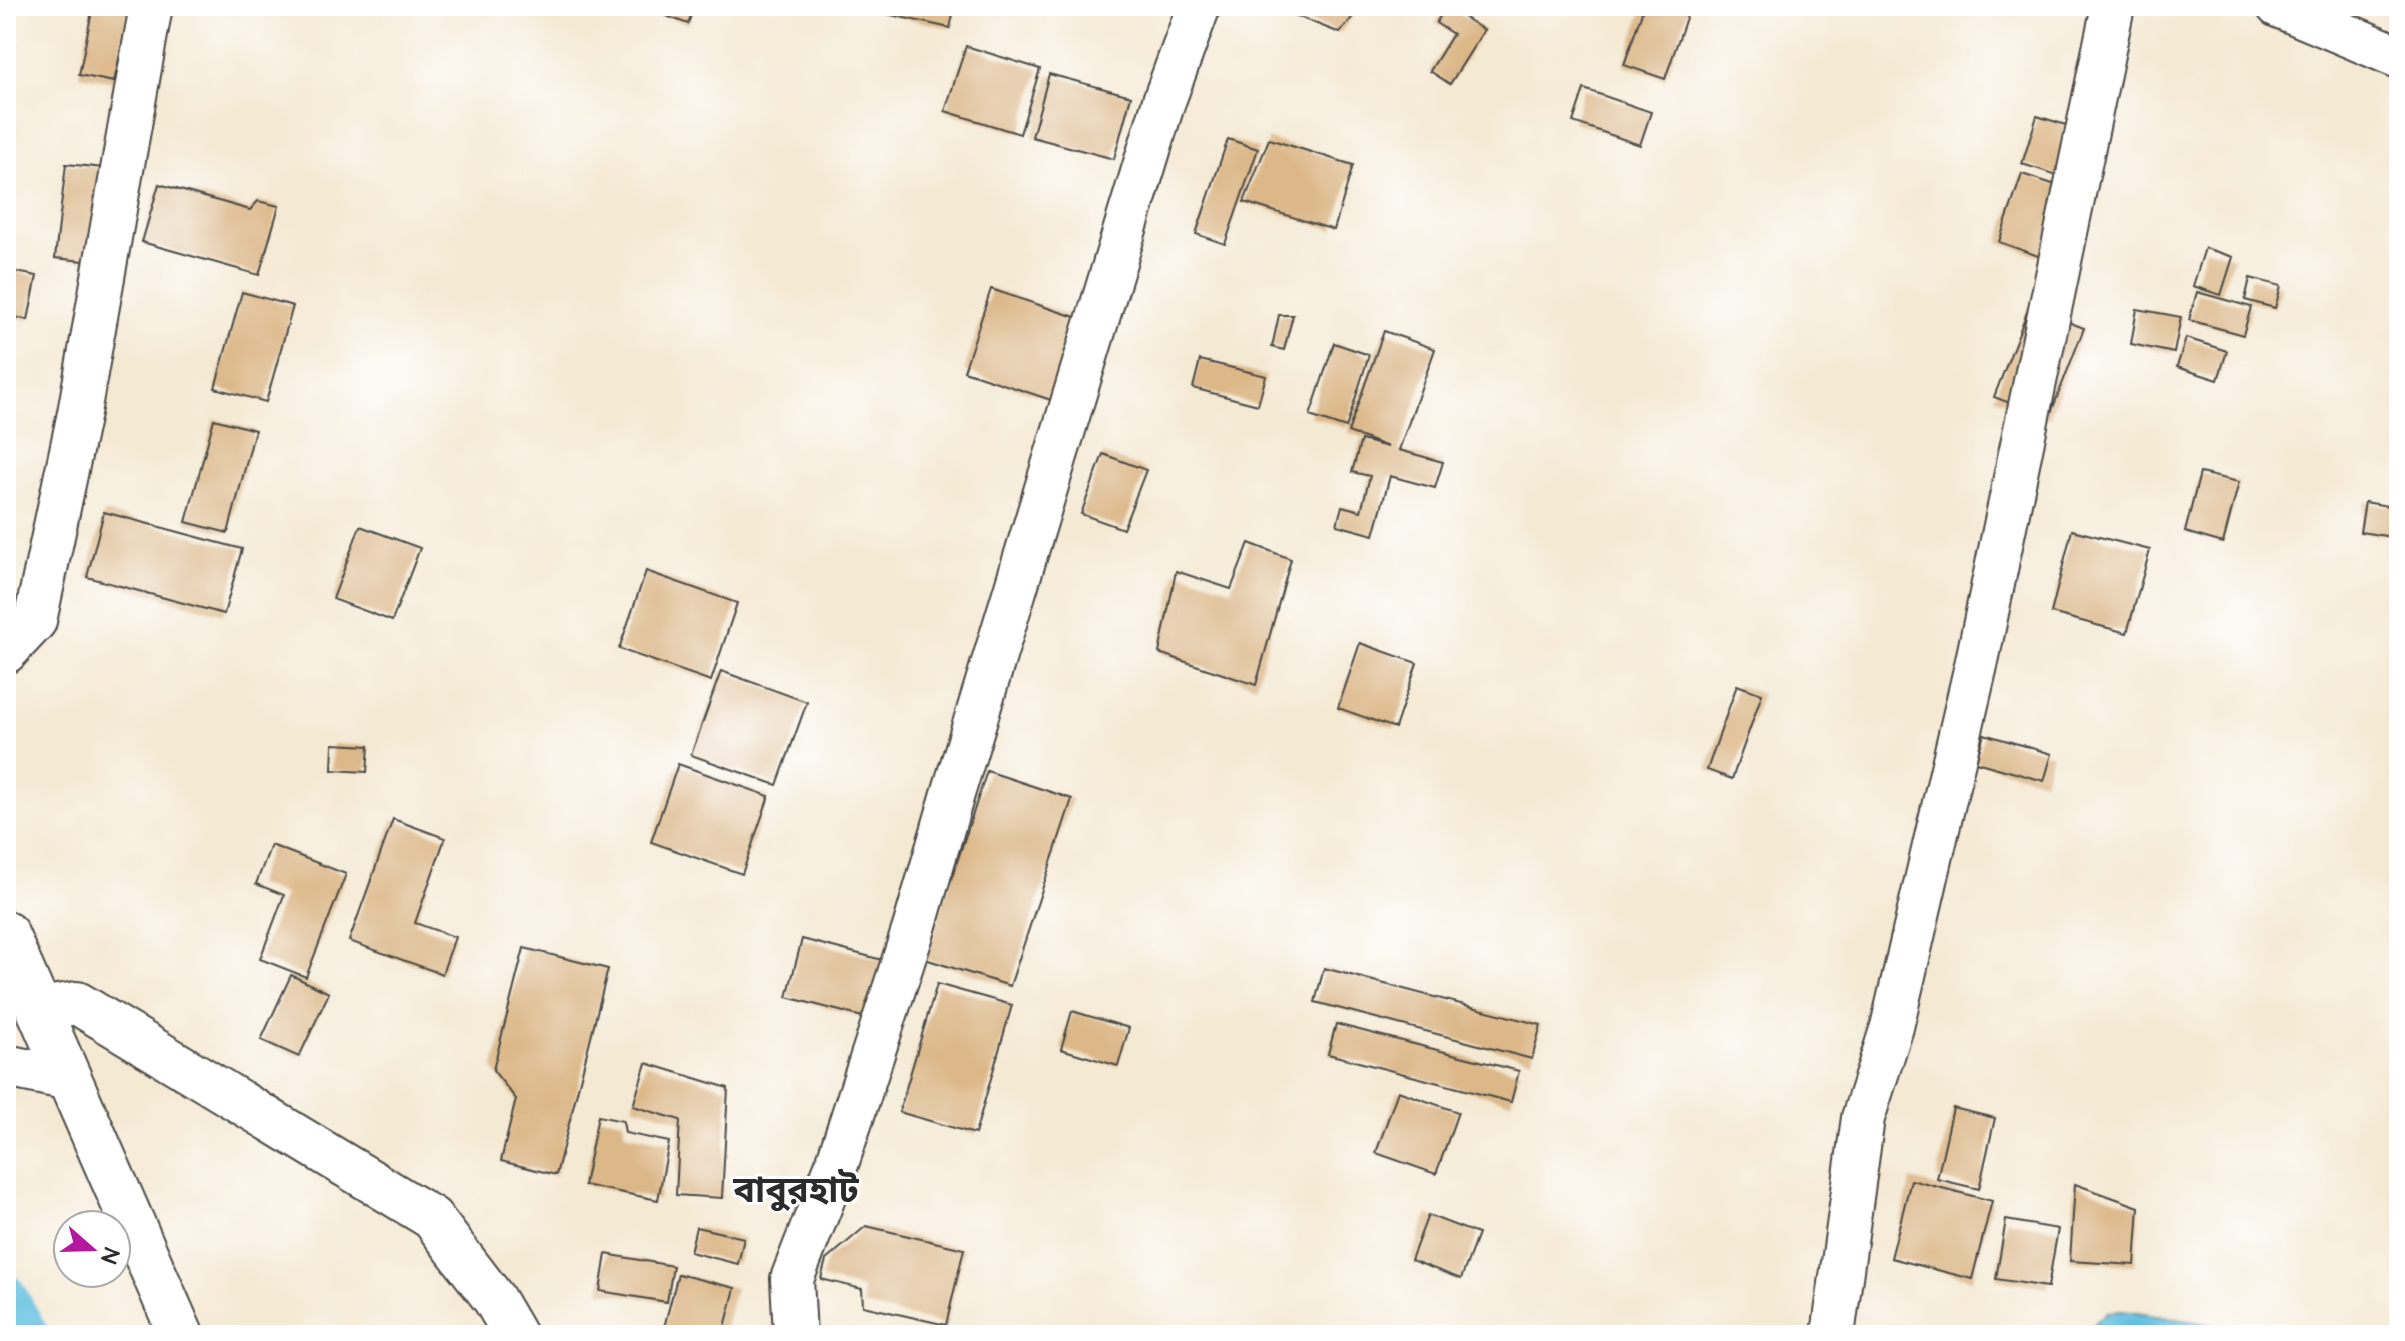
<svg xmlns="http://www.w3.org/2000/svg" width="2405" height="1341" viewBox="0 0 2405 1341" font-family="'Architects Daughter','Noto Sans Bengali',sans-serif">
	<rect width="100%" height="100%" fill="#fff"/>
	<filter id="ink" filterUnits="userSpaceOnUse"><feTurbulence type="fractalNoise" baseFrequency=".0125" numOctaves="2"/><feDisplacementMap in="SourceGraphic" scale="16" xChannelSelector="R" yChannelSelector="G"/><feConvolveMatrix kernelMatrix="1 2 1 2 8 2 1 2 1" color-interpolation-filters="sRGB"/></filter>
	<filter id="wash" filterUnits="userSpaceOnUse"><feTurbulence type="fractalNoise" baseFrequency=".006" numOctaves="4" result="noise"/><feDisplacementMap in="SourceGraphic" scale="32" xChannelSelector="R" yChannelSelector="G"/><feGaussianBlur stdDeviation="1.8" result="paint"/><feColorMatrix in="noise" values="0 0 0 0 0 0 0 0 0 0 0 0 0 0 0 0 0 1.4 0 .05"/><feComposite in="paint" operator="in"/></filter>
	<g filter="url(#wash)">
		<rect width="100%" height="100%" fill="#f4e9d3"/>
		<path fill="#62bfe0" stroke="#467586" stroke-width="2" d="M2123,1311L2236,1328L2262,1335H2082L2107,1312Z"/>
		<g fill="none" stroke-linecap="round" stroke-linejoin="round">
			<path stroke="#62bfe0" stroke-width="40" d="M6,1294L29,1335"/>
		</g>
		<g id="blocks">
			<g fill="#dcb889">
				<path d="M93,6H130L114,82L79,75Z"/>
				<path d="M639,6H694L688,24Z"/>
				<path d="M884,6H955L950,28L882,13Z"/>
				<path d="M1271,6H1361L1340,33Z"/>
				<path d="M1446,6L1484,30L1450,84L1430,71L1453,34L1436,23Z"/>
				<path d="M1644,6H1690L1665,79L1624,65Z"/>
				<path d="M966,46L1040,69L1020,134L945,111Z"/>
				<path d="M1049,74L1131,96L1114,159L1032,137Z"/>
				<path d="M1584,89L1651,112L1640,145L1573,122Z"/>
				<path d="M2037,116L2082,130L2067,178L2022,164Z"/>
				<path d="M1228,139L1258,149L1225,244L1196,234Z"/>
				<path d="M1269,139L1353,165L1334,230L1244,202Z"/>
				<path d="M66,164L104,168L93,262L55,258Z"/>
				<path d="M2022,174L2065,188L2041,257L1999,242Z"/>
				<path d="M159,184L250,210L258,201L279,206L259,275L142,242Z"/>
				<path d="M2205,248L2233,257L2221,295L2193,286Z"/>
				<path d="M6,270L37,276L28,320L6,315Z"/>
				<path d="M2250,278L2281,286L2275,308L2245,300Z"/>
				<path d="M991,289L1081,319L1054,401L964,371Z"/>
				<path d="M242,292L293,306L266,402L215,388Z"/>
				<path d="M2197,292L2251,307L2243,335L2189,320Z"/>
				<path d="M2029,307L2084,328L2049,418L1994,397Z"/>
				<path d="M2137,309L2181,317L2174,353L2131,344Z"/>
				<path d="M1279,315H1293L1284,350L1272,347Z"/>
				<path d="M1384,331L1435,349L1399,450L1443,462L1435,488L1390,476L1374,535L1337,525L1342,506L1361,511L1370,476L1352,472L1361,440L1388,447L1348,432Z"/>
				<path d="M2186,338L2227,351L2218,380L2177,367Z"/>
				<path d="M1334,343L1369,355L1346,428L1310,416Z"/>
				<path d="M1200,360L1266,376L1258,405L1193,388Z"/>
				<path d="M214,419L255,430L228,533L186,522Z"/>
				<path d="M1103,454L1146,470L1123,529L1081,514Z"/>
				<path d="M2200,473L2239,482L2223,543L2185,532Z"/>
				<path d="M2365,502L2399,508V538L2360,532Z"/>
				<path d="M104,512L242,549L224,614L87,577Z"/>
				<path d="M360,526L420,548L392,621L333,599Z"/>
				<path d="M2072,530L2150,550L2127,633L2051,613Z"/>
				<path d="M1249,543L1291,559L1256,685L1159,653L1176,571L1231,589Z"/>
				<path d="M646,571L737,603L711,681L619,649Z"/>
				<path d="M1360,643L1417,663L1395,728L1338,708Z"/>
				<path d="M721,671L807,702L777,785L691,755Z"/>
				<path d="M1737,685L1762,694L1732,779L1707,770Z"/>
				<path d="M1984,734L2052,754L2044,781L1976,762Z"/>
				<path d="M333,744L369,746L367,772L332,770Z"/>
				<path d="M678,764L769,796L742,874L651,842Z"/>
				<path d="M987,771L1072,799L1010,986L925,959Z"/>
				<path d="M393,819L445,838L415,923L455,937L442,974L349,941Z"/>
				<path d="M271,845L346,874L306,977L260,959L284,895L256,884Z"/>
				<path d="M802,939L890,962L874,1020L787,997Z"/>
				<path d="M524,948L608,969L556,1175L501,1161L516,1099L493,1070Z"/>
				<path d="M1324,968L1541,1025L1532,1059L1315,1002Z"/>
				<path d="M291,975L329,993L299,1057L261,1040Z"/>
				<path d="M937,984L1012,1005L975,1134L899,1112Z"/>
				<path d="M1072,1011L1129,1028L1118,1066L1061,1049Z"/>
				<path d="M1336,1024L1519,1071L1511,1102L1328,1054Z"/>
				<path d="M646,1063L728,1088L722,1198L676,1195L680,1120L633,1106Z"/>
				<path d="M1398,1091L1458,1112L1436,1174L1376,1153Z"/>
				<path d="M1953,1108L1995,1118L1979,1189L1937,1179Z"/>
				<path d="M598,1116L623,1121L625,1133L669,1142L658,1200L584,1185Z"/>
				<path d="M1911,1180L1992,1201L1972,1279L1891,1258Z"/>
				<path d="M2075,1184L2139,1207L2135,1265L2070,1261Z"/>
				<path d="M1428,1215L1478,1234L1461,1279L1411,1260Z"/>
				<path d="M2006,1220L2058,1229L2048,1287L1996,1279Z"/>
				<path d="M866,1226L964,1249L946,1325L863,1306L862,1289L821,1279L826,1260Z"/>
				<path d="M696,1227L744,1238L738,1264L690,1252Z"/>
				<path d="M606,1254L673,1266L667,1302L600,1291Z"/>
				<path d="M678,1274L735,1288L723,1335H662Z"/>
				<path d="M747,1329L765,1334V1335H745Z"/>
			</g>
		</g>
	</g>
	<g filter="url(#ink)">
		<use href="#blocks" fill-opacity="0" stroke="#494844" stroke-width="2"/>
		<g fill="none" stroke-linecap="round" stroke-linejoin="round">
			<g stroke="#494844" stroke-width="46">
				<g id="minor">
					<path d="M2278,6L2399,57"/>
					<path d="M6,652L35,621L79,413L151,6"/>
					<path d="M39,1009L77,1003L432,1218L494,1299L515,1335"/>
					<path d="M6,1066L69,1079"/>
					<path d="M795,1335L792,1279L837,1164L914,928L953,794L1164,101L1199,6"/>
					<path d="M1833,1335L1863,1118L1892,1027L1977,661L2113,6"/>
				</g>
			</g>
			<g stroke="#494844" stroke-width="48">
				<path id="primary" d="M6,934L181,1335"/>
			</g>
			<use href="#minor" stroke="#fff" stroke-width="42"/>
			<use href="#primary" stroke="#fff" stroke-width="44"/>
		</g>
	</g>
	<g text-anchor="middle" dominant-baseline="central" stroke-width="6" stroke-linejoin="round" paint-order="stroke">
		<g font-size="36" font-weight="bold" fill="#2b2b2b" stroke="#fff">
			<text x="796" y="1191">বাবুরহাট</text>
		</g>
	</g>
	<rect width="2405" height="1341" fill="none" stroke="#fff" stroke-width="32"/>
	<g transform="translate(92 1249) rotate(110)"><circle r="38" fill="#ffffff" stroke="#aaaaaa" stroke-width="2"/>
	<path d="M0-6L14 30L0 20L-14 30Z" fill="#b5179e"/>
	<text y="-12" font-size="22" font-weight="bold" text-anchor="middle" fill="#2b2b2b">N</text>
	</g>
</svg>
